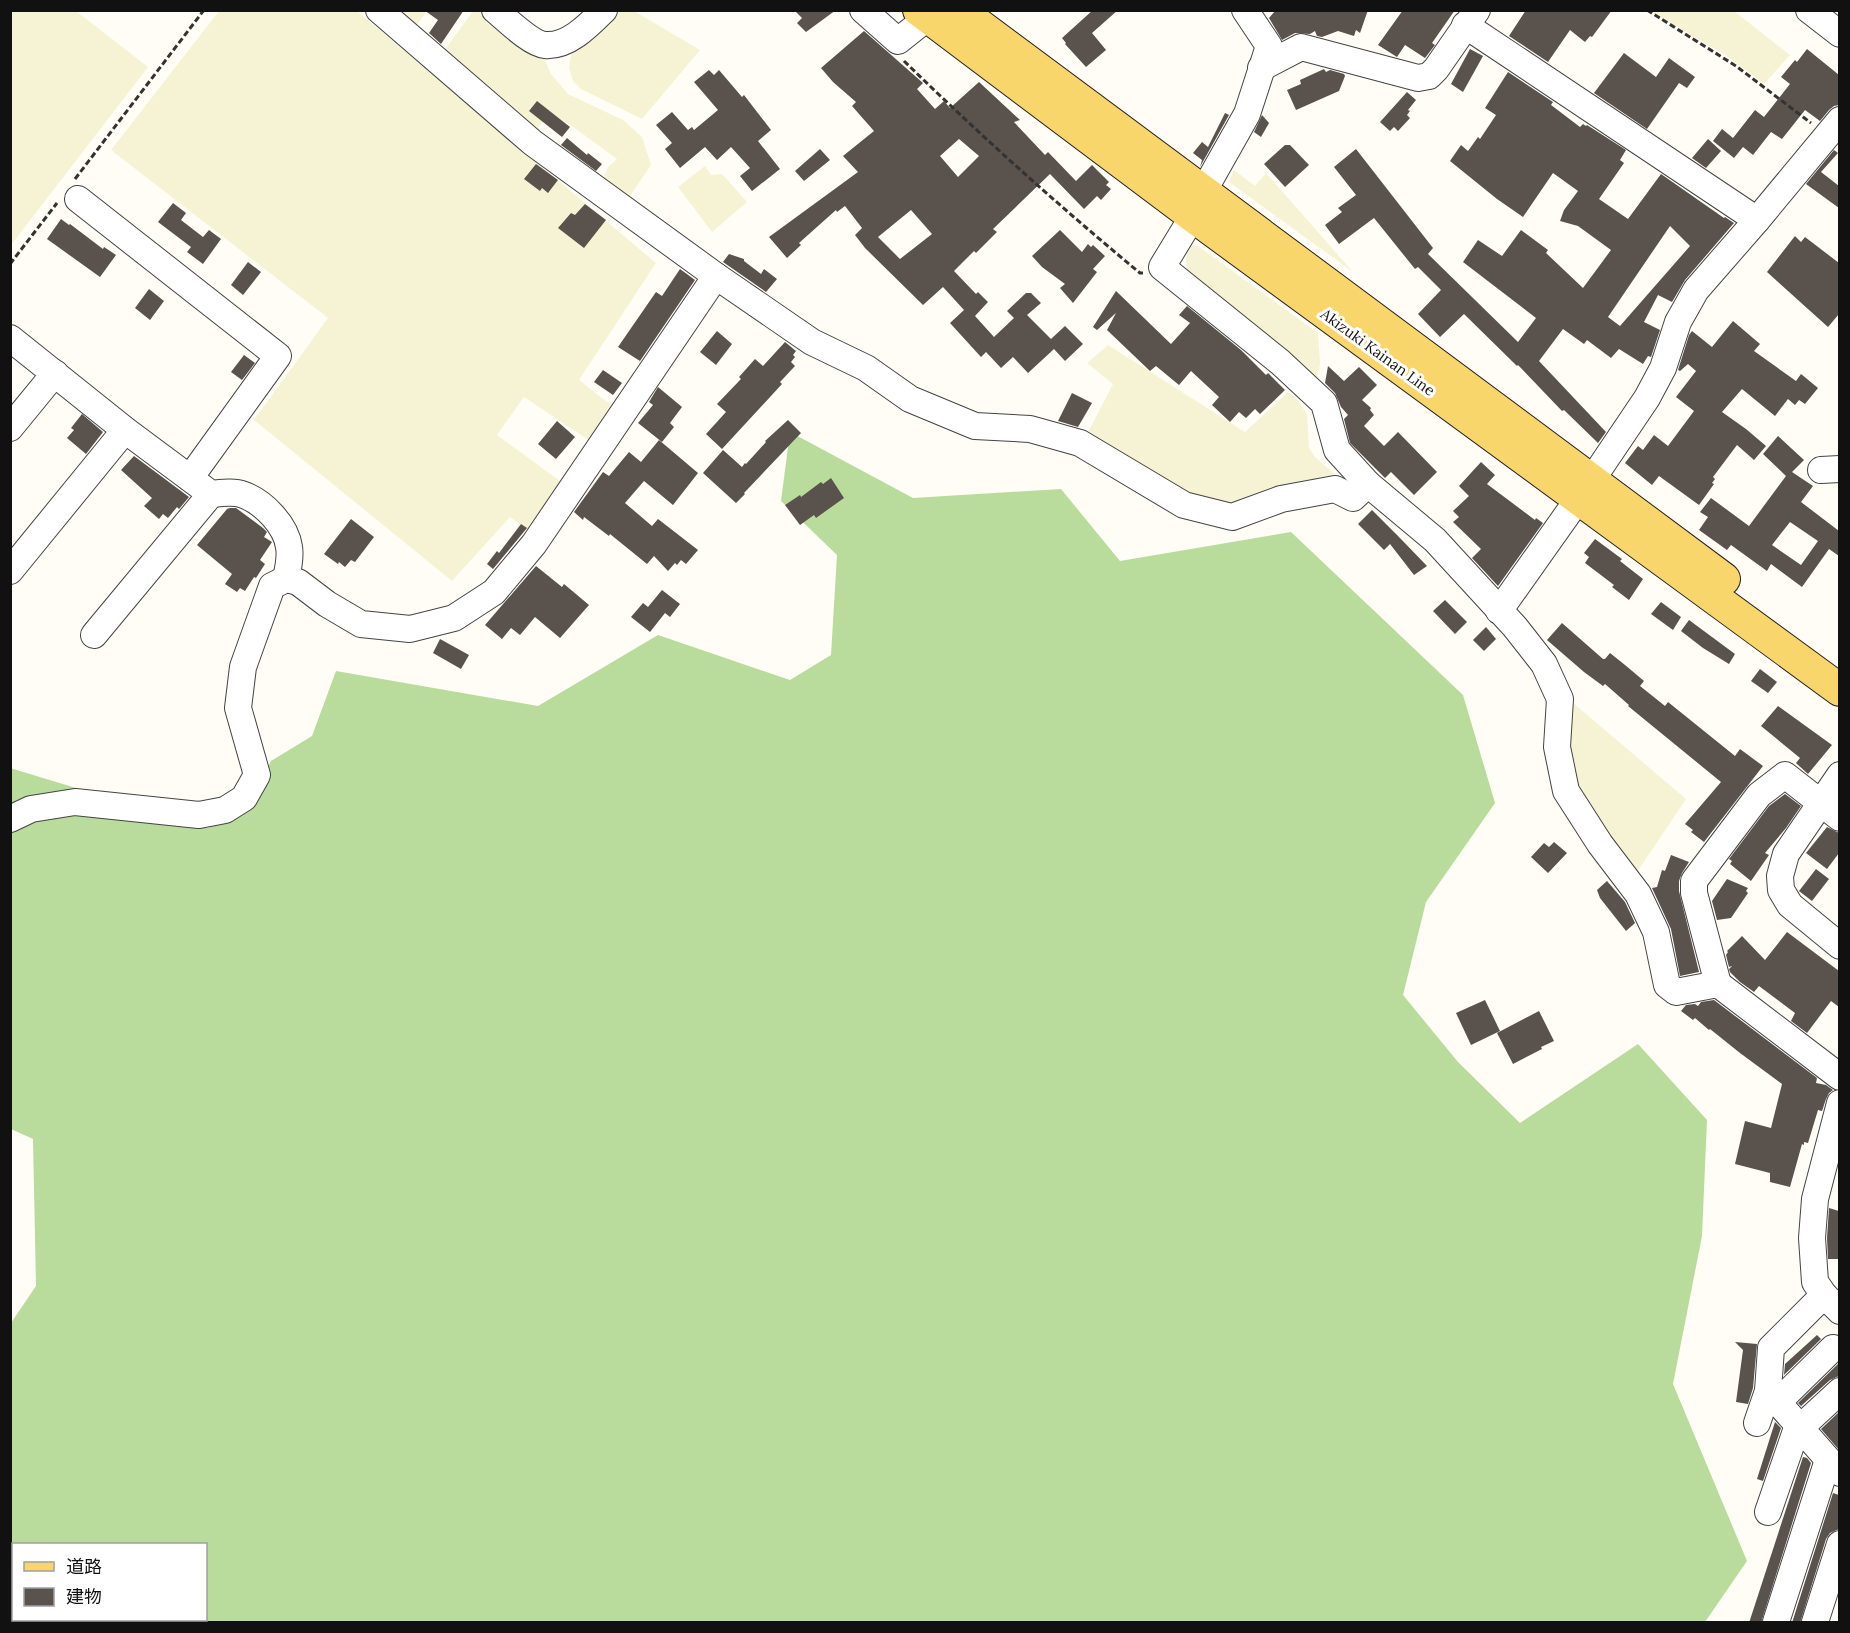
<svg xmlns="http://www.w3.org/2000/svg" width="1850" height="1633" viewBox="0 0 1850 1633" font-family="Lora,'Noto Sans JP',serif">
	<rect width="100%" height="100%" fill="#fffdf5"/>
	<g fill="#f6f3d4">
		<path d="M11,10L76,11L148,67L11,245Z"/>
		<path d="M219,11H357L656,263L579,380L616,409L593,443L524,397L497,435L564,484L532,532L510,517L452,581L254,420L328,318L111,150Z"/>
		<path d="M391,11H427L413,30Z"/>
		<path d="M473,11H486L544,58L551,74L568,94L623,120L642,137L651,165L626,202L601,183L608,167L617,159L576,129L550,112L531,137L438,59Z"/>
		<path d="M614,11H634L700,50L642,119L581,89L573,81L569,68L572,50Z"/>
		<path d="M1650,11H1734L1790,55L1764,84L1727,56Z"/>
		<path d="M705,166L711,175L722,174L747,202L712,232L678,187Z"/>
		<path d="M1234,170L1255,186L1266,173L1353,272L1229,182Z"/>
		<path d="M1192,246H1198L1318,333L1320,364L1315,386L1187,271L1186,260L1187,252Z"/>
		<path d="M1108,345L1245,432L1288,392L1296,398L1307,414L1309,448L1315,457L1337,476L1343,487L1244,503L1196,502L1086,436L1113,384L1087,363Z"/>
		<path d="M1572,702L1686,799L1633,878L1573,786L1567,704Z"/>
	</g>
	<path fill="#b9dc9c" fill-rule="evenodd" d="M790,432L913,498L1061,489L1120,561L1291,532L1463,695L1495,803L1426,902L1403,995L1458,1062L1520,1123L1638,1044L1707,1120L1702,1236L1673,1384L1747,1561L1705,1622H11V1323L36,1286L33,1139L11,1129L10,768L208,828L248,806L271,761L312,736L336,671L538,706L658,635L790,680L831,655L837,555L781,501ZM14,1544H206V1620H14Z"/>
	<g fill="#5a524d" fill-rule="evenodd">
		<path d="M424,10H464L441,44L429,33L438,20Z"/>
		<path d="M794,10H836L806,32L797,23L802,18Z"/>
		<path d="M1093,10H1118L1092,33L1106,50L1086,67L1065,44L1066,43L1062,38Z"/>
		<path d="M1276,10H1368L1360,33L1356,30L1354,36L1338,31L1322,37L1317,36L1315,31L1310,34L1295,33L1282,40L1269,18Z"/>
		<path d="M1403,10H1455L1432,43L1435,45L1425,58L1405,45L1397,57L1378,45Z"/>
		<path d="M1526,10H1612L1592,37L1590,36L1585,42L1570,30L1548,62L1509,36Z"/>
		<path d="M864,31L923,83L917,89L935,109L944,101L950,108L979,82L1020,120L1014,122L1045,155L1048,152L1076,181L1092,165L1109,182L1106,185L1111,189L1101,200L1097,196L1084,209L1050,174L993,229L997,232L976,253L974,251L954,271L976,294L978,292L988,302L975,316L994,337L1014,318L1007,311L1026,293H1031L1041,303L1027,315L1051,339L1065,326L1083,344L1065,361L1054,349L1028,373L1013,357L1001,368L986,352L981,357L950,323L964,310L943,287L923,305L865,248L855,235L862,228L845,206L837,212L836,210L799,243L801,245L787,258L769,237L858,172L843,156L874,131L852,106L856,102L833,82L821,68ZM959,139L979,156L958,177L940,156ZM911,210L932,234L900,259L878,237Z"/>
		<path d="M1470,49L1483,56L1463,92L1451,84Z"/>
		<path d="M1807,49L1839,75V105L1834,106L1829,110L1820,121L1805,110L1782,139L1771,132L1753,155L1743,147L1734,158L1713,141L1722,129L1733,138L1755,110L1764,117L1790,84L1781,77L1795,60L1797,62Z"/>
		<path d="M1624,53L1656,77L1669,58L1695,77L1687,88L1679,83L1647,129L1594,93Z"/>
		<path d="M1324,69L1326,72L1330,70L1344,74L1345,76L1339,91L1296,110L1287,90L1301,84L1300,80Z"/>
		<path d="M709,70L714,75L719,70L742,97L744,95L771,130L758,141L780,169L752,191L740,176L750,168L731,147L717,160L705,147L680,168L665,149L672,143L656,125L672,112L688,130L692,127L694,130L718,110L694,82Z"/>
		<path d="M1508,72L1553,102L1551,105L1580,127L1583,124L1586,126L1587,125L1626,150L1620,160L1624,163L1599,199L1628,219L1661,174L1724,218L1725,217L1734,223L1685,280L1672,302L1658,295L1644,322L1660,330L1651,357L1648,356L1643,364L1619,349L1611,358L1587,340L1584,344L1563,329L1539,361L1606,432L1598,443L1564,410L1562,411L1518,365L1517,366L1464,314L1440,337L1418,314L1441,290L1418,267L1415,269L1374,218L1339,244L1325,225L1342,212L1338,208L1356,195L1334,167L1356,149L1433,248L1428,254L1518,342L1536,318L1463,262L1478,240L1502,256L1521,230L1548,250L1546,253L1583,288L1611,250L1578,226L1560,221L1564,210L1578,191L1553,173L1523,217L1497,199L1450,161L1461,145L1468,151L1478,137L1480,139L1496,115L1485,108ZM1670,226L1690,246L1620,326L1608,317Z"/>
		<path d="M1407,92L1416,100L1408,110L1410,111L1407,115L1410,118L1398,131L1394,127L1390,131L1380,122Z"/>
		<path d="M537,101L570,127L562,137L529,111Z"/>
		<path d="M1225,113L1229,115L1200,167L1202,160L1193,153L1202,142L1208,147Z"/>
		<path d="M1262,115L1269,123L1261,137L1254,132Z"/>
		<path d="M567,138L587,155L588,153L602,164L596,171L561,145Z"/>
		<path d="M1708,139L1721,151L1706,168L1692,158Z"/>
		<path d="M1285,145H1290L1309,165L1285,187L1264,164Z"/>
		<path d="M820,149L830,160L804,181L795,171Z"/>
		<path d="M1834,150L1838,153L1821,172L1839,186V208L1806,184Z"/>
		<path d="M536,164L558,180L548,193L542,188L540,191L524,179Z"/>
		<path d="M173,203L186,213L181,220L203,237L209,230L221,239L203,264L187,252L191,247L158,222Z"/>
		<path d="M585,204L606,220L584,248L558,228L571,213L575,215Z"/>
		<path d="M61,219L69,225L70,224L103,249L104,247L116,255L100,277L47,239Z"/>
		<path d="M1060,230L1082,252L1088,244L1091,247L1093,245L1105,256L1093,269L1097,272L1073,303L1060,288L1065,284L1042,267L1032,256Z"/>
		<path d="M1795,236L1801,242L1805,237L1839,263V314L1828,327L1767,272Z"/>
		<path d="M729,254L744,259V261L761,274L764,269L777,279L766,292L723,262Z"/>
		<path d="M248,262L261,272L243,295L231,285Z"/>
		<path d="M680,269L695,280L640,361L618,347L656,292L662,296Z"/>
		<path d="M149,289L164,301L150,320L135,308Z"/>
		<path d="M1116,291L1171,344L1190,323L1179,315L1187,306L1241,350L1266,375L1268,373L1285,390L1260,414L1255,409L1246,418L1239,412L1230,422L1212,405L1219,397L1191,371L1179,385L1156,366L1150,371L1107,330L1116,313L1097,330L1093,327Z"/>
		<path d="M1733,321L1760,344L1754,351L1796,381L1801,374L1818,388L1805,404L1799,400L1795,405L1788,399L1775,416L1742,389L1722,412L1746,429L1766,446L1754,460L1737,445L1713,477L1715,479L1712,483L1714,484L1699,505L1659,476L1652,485L1625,463L1638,446L1643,450L1654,435L1668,446L1694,411L1676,397L1696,371L1688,364L1680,371L1678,370L1689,335L1692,331L1712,347Z"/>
		<path d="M717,331L732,344L716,365L700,352Z"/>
		<path d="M785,342L796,351L793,355L795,357L791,362L795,366L780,382L782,384L722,449L706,434L726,412L717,404L741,379L739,377L755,359L763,366Z"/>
		<path d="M244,355L255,363L242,380L231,372Z"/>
		<path d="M1328,366L1344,381L1359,367L1377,385L1362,400L1371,408L1370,410L1374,415L1364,426L1384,446L1398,432L1437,472L1414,495L1391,472L1385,478L1350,443L1344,419L1348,415L1341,407L1335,393L1325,383Z"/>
		<path d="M603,370L622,383L613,395L594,382Z"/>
		<path d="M658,387L682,407L670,423L674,427L662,442L638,423L653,405L649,402Z"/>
		<path d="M1072,393L1092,403L1078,427L1058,421Z"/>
		<path d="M82,414L103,432L86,454L67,438L74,430L71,428Z"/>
		<path d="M788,420L801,433L744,493L745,494L736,503L703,473L723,450L742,467L745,463L746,464L766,442L765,441Z"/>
		<path d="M557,421L575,437L556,459L538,444Z"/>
		<path d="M1778,436L1804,460L1792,472L1813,486L1801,502L1839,531V556L1829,549L1802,587L1771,564L1767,571L1731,545L1727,550L1699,530L1708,517L1700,512L1711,498L1749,526L1786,476L1763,454ZM1790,522L1818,541L1801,565L1772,545Z"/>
		<path d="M659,440L698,473L673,505L644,481L625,503L652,526L658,519L698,550L686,564L681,560L677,565L675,563L668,571L654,556L647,564L610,534L609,536L584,517L583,520L574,512L603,472L609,476L629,452L641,462Z"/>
		<path d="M134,456L189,497L179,509L177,507L168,518L163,514L159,519L144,506L152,498L121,470Z"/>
		<path d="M1481,462L1495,475L1487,484L1535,520L1536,518L1543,523L1498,586L1472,558L1481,549L1453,522L1459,517L1453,511L1469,496L1459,486Z"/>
		<path d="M831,478L844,498L816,518L814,515L800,525L785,505L800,495L801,497L821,482L823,484Z"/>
		<path d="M230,508H236L263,528L267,532L264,537L272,542L260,560L265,564L256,578L254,577L245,591L240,588L237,592L225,584L232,574L197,545L227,509Z"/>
		<path d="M1372,510L1398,536L1427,566L1414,575L1390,544L1384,550L1358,524Z"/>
		<path d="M351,519L374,537L355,562L351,560L345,567L339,562L338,564L324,554Z"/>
		<path d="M521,524L527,528L493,569L487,564L497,551L499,553Z"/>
		<path d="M1595,539L1622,559L1620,561L1643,579L1629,600L1612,587L1614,585L1585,563L1589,557L1584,553Z"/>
		<path d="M536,566L562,587L564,584L589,605L560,638L535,617L520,635L511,628L502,639L485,625Z"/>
		<path d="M662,590L680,604L670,617L665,613L650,632L631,617L643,603L648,607Z"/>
		<path d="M1445,600L1467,622L1455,634L1433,611Z"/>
		<path d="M1661,602L1681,617L1673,630L1651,614Z"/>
		<path d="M1689,620L1735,654L1729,664L1703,648L1681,631Z"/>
		<path d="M1562,623L1603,659H1605L1610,653L1625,665L1644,681L1640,686L1665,706L1668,702L1735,756L1740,749L1763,766L1704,842L1691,832L1693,830L1685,824L1721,782L1628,706L1629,705L1605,684L1603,686L1584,672L1547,640Z"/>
		<path d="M1486,627L1496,639L1484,651L1473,640Z"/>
		<path d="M440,639L469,655L461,669L433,653Z"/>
		<path d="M1760,669L1777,682L1768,693L1751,681Z"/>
		<path d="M1778,706L1832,745L1808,774L1796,763L1800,758L1761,726Z"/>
		<path d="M1785,794L1801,806L1786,828L1765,853L1769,855L1751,881L1730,864L1732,861L1729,859L1769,806Z"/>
		<path d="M1827,827L1839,833V853L1827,869L1806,853Z"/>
		<path d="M1554,842L1567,853L1548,873L1531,857L1544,843L1549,847Z"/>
		<path d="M1671,855L1689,862L1682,873L1679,881V891L1699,972L1680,976L1671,929L1652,888L1657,887L1662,870L1665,871Z"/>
		<path d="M1816,869L1829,879L1812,901L1799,891Z"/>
		<path d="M1727,879L1748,888L1746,891L1748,893L1731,918L1717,920L1712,901Z"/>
		<path d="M1607,881L1625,902L1635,923L1626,931L1600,898L1597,890Z"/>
		<path d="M1787,932L1839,971V1007L1831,1001L1807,1033L1791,1021L1795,1013L1759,986L1754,992L1740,982L1730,972L1729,969L1732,966L1729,967L1726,955L1728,952L1727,951L1742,936L1765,960Z"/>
		<path d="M1485,1000L1500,1031L1471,1045L1456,1013Z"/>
		<path d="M1714,1000L1817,1078L1816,1083L1826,1085L1833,1090L1829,1093L1826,1099L1822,1111L1818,1110L1808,1143L1804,1142V1145L1802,1144L1790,1187L1770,1182V1173L1735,1164L1745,1121L1771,1128L1782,1084L1740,1053L1710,1029L1709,1030L1695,1018L1693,1020L1681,1011L1686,1005L1695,1004L1698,1006L1701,1002Z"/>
		<path d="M1539,1011L1554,1041L1541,1047L1542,1049L1513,1064L1497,1033Z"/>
		<path d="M1829,1208L1839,1211V1259H1828L1827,1238Z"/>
		<path d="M1817,1335L1821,1339L1784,1375L1785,1364Z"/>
		<path d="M1735,1342L1757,1344L1753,1388L1748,1404L1736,1402L1743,1350Z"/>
		<path d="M1839,1363V1376L1830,1380L1801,1406L1798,1403Z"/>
		<path d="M1839,1412V1450L1821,1429Z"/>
		<path d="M1775,1422L1781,1428L1763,1481L1757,1479Z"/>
		<path d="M1803,1457L1807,1458L1811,1463L1761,1623H1749Z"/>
		<path d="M1833,1493L1839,1495V1529L1830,1533L1826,1539L1800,1623H1792Z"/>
	</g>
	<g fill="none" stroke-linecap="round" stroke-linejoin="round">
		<g stroke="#444" stroke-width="28">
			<g id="minor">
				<path d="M379,10L533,143L716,276L812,342L866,368L910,399L975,426L1030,429L1080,443L1184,505L1232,517L1281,499L1335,489L1353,498L1368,484"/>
				<path d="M495,10C506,19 531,44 545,45C568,47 589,25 604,10"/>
				<path d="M863,10L898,41L937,10"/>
				<path d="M1245,10L1269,46L1247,114L1203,192L1193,216L1162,267L1280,362L1324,403L1337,450L1368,484L1435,540L1515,627L1544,664L1560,699L1557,747L1566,791L1600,844L1638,894L1656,932L1667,985L1676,992L1718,984L1840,1077"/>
				<path d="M1809,10L1840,34"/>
				<path d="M1465,25L1757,220"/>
				<path d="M1261,68L1301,47L1418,78L1429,76L1436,69L1477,10"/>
				<path d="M78,199L278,356L190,478"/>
				<path d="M10,338L125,430L211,494C222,493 233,491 244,495C263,502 286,525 289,547C291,557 288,569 286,579"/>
				<path d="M10,428L55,373"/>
				<path d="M1821,470L1840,469"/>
				<path d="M10,571L125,430"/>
				<path d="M1499,611L1591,481L1647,398L1663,368L1678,322L1696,290L1757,220L1840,120"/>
				<path d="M94,635L211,494"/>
				<path d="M1840,775L1786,854L1780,876L1781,890L1790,905L1840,946"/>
				<path d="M10,819L31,809L75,802L199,815L225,810L244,798L257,775L238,708L243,667L272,586L286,579L298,582L327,604L361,624L410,629L454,618L494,592L534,544L716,276"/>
				<path d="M1718,984L1694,893V881L1759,795L1785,775L1840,818"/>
				<path d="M1840,1103L1815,1199L1812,1238L1815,1282L1824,1295L1840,1311"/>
				<path d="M1824,1295L1771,1348L1768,1391L1840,1473"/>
				<path d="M1778,1402L1833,1348"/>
				<path d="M1757,1423L1768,1391"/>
				<path d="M1800,1428L1840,1391"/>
				<path d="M1768,1512L1798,1425"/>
				<path d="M1776,1622L1828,1460"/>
				<path d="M1815,1622L1840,1544"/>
			</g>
		</g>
		<g stroke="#222" stroke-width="34">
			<g id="major">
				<path d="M919,10L1193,216L1840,690"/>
				<path d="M959,10L1724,579"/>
			</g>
		</g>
		<g stroke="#333" stroke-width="3" stroke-dasharray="6 3" stroke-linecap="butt">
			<path d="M1647,10L1736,66L1811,123"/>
			<path d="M904,61C980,135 1059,206 1140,273H1143"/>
			<path d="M75,179L204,10"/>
			<path d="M10,264L57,203"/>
		</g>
		<use href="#minor" stroke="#fff" stroke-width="26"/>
		<use href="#major" stroke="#f9d66b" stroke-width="32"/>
	</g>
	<g text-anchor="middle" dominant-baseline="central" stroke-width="6" stroke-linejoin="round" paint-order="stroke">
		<g font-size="15" fill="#111" stroke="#fff">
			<text transform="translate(1378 352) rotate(36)">Akizuki Kainan Line</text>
		</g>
	</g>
	<rect width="1850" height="1633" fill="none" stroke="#111111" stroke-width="24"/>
	<rect x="12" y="1543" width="195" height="78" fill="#ffffff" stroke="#a0a0a0" stroke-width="1.5"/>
	<rect x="24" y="1562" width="30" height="9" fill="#f9d66b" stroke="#a0a0a0" stroke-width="1.5"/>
	<text x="66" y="1573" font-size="18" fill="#111111">道路</text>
	<rect x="24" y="1588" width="30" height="18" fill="#5a524d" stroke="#a0a0a0" stroke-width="1.5"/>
	<text x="66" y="1603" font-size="18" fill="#111111">建物</text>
</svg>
